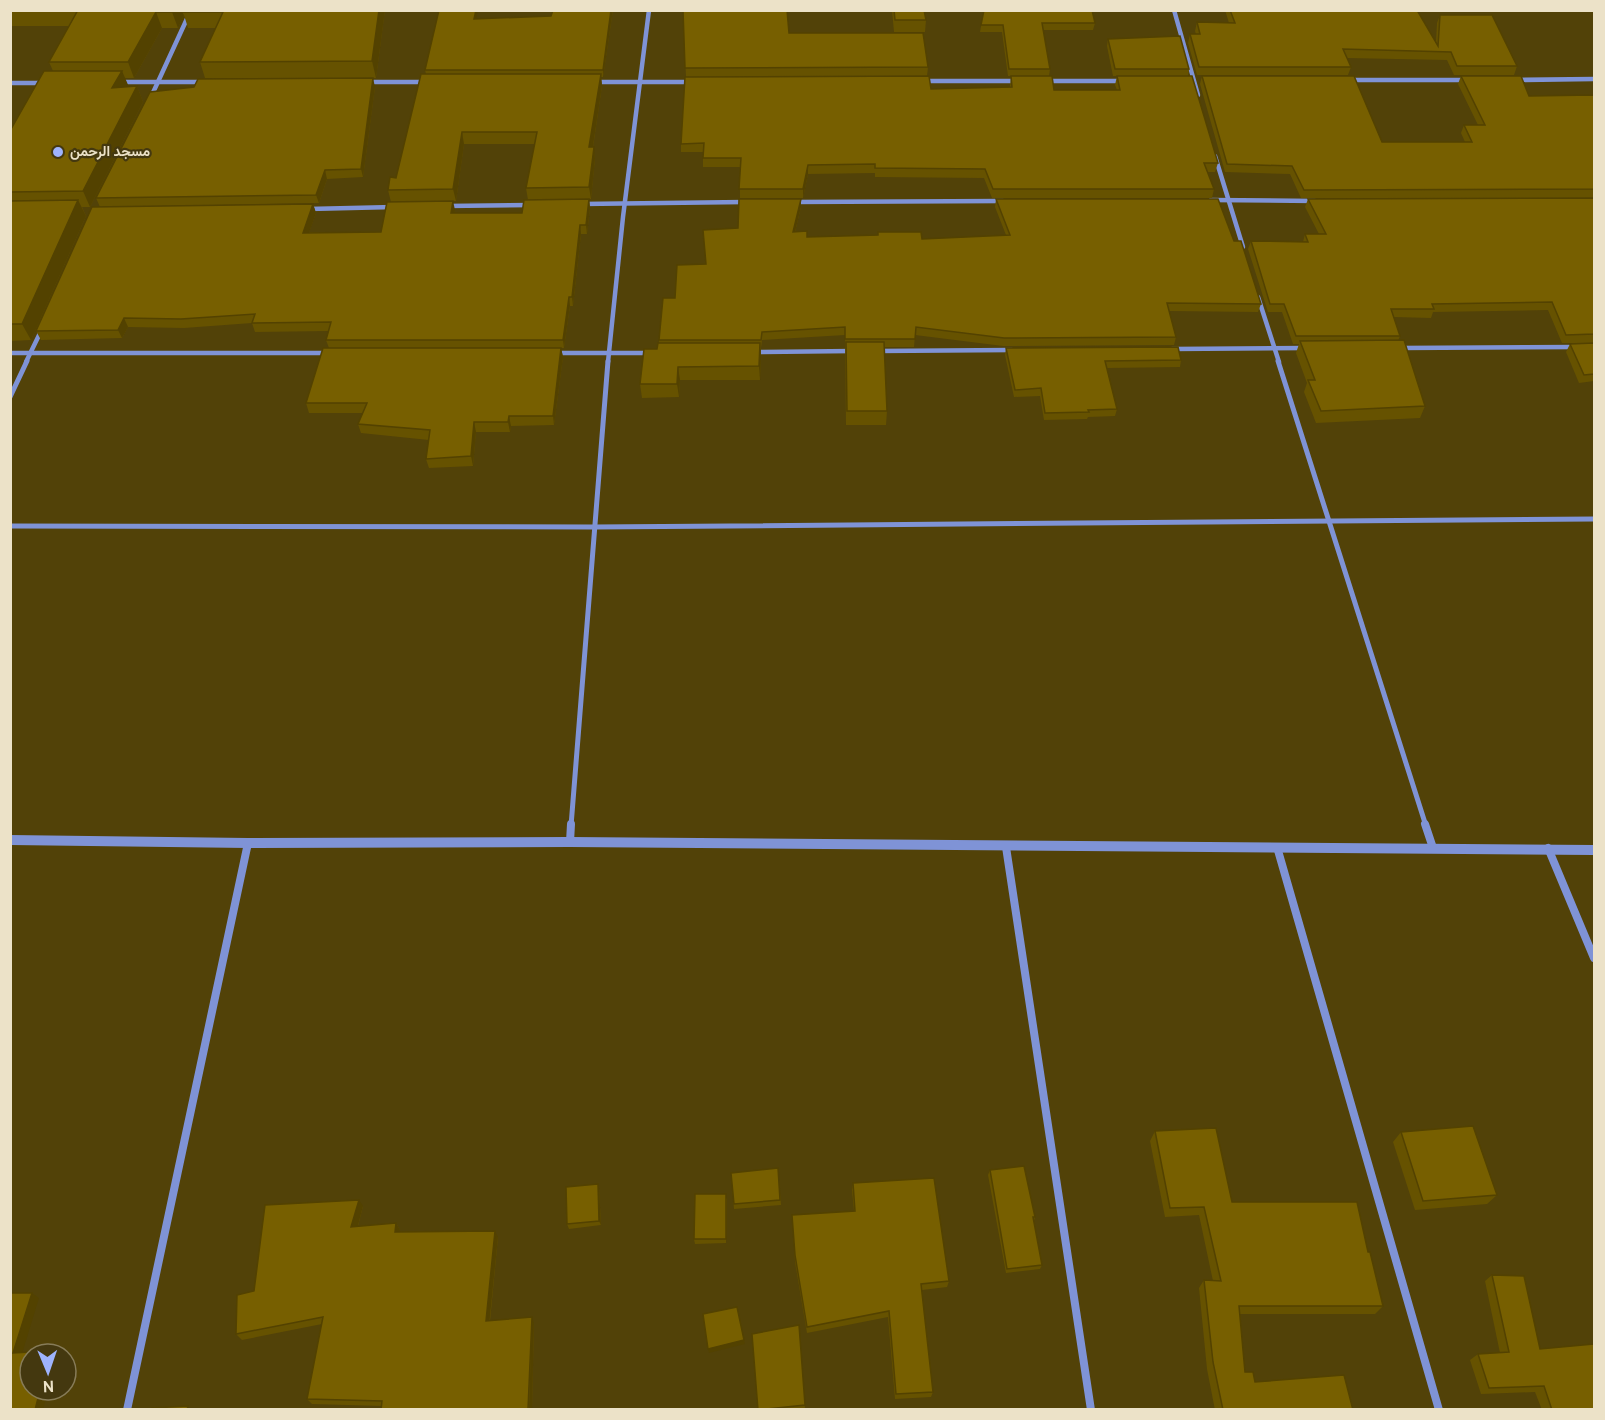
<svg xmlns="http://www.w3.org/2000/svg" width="1605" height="1420" viewBox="0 0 1605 1420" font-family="Overpass,Vazirmatn,sans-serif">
	<rect width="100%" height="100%" fill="#524208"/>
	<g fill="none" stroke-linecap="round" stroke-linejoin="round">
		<g stroke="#7f93d6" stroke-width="4.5">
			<path d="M1174,10L1198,95"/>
			<path d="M1349,80H1468"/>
			<path d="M1514,80L1594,79"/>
			<path d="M923,81H1018"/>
			<path d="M1046,81H1123"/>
			<path d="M119,82H205"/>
			<path d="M368,82H427"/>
			<path d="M596,82H691"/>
			<path d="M10,83H43"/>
			<path d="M151,97L191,10"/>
			<path d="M1215,156L1243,247"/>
			<path d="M1211,200L1315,201"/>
			<path d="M794,202L1003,201"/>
			<path d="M581,204L745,202"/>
			<path d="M446,206L532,205"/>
			<path d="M308,209L394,207"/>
			<path d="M1258,297L1279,362"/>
			<path d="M1400,348L1576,347"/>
			<path d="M1172,349L1306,348"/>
			<path d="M878,351L1012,350"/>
			<path d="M755,352L853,351"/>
			<path d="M10,353H328"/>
			<path d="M554,353H652"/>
			<path d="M26,362L42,329"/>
			<path d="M608,362L623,217L649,10"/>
		</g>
		<g stroke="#7f93d6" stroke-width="5">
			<path d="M1278,361L1426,826"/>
			<path d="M10,397L27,361"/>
			<path d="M10,526L594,527L1594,519"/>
			<path d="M571,826L608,361"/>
		</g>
		<g stroke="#7f93d6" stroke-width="8">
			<path d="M1425,824L1433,848"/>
			<path d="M570,842L571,824"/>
			<path d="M1006,847L1091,1410"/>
			<path d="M1277,847L1439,1410"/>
			<path d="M1548,848L1594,958"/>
			<path d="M127,1410L248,843"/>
		</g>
		<path fill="#7f93d6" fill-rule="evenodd" d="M10,835L248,838L570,837L1594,845V855L570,847L248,848L10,845Z"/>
	</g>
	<g fill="#665200">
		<path d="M10,10H385L376,78H205L200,62L216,28H188L184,15L178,28H162L134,78H125L128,87L137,86L143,102L90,207H82L86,216L31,340L10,341V131L53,71L49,62L69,26H10Z"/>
		<path d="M613,10L603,77H601L602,86L593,147L595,159L591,199L528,200L526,188L535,144H464L456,201L391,202L388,190L396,178L426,74L425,70L477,19L551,16Z"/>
		<path d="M683,10L789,33L928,67L927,76L686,77Z"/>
		<path d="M892,10H924L926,20L925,32H894Z"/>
		<path d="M984,10L1095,23L1093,30H1043L1050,69L1049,76H1008L1002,32H980Z"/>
		<path d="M1225,10H1417L1436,42L1437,23L1440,15L1517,66L1514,75H1454L1447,60L1347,58L1351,67L1348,75H1197L1188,43L1190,34H1196L1195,31L1197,22L1229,23Z"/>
		<path d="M1108,39L1189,69L1188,76H1113L1107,46Z"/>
		<path d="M1011,76L1054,90H1117L1115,85L1117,76L1218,163L1215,172H1208L1214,189L1212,198H992L984,178L875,177V173L808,174L803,198H740V167H703V152H681V144L931,89L1010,87Z"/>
		<path d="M1202,76L1382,142H1465L1461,133L1464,125H1478L1458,84L1461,76L1529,96L1594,95V198H1301L1290,174L1225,172L1200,84Z"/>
		<path d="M375,87L363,177L327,179L319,203L100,207L313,204L316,213L309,232H381L455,210L454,213H522L589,199L590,208L587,234H581L573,306H570L564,348H561L563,357L554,425L511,426L510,432H476L473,466L429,468L426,459L429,440L361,433L358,424L363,413H309L306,403L329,348L326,340L329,331L255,332L252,323L184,328L128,327L122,338L41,340L36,331L100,207L96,198Z"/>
		<path d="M1594,198V343H1562L1548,310L1433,312L1431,318L1394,317L1400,336L1398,341L1425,406L1420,418L1316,423L1304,392L1307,383L1296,353L1299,344H1293L1282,312H1268L1248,249L1251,241L1303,242L1305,234H1319L1305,207L1308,199Z"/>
		<path d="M996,199L1234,241L1261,304L1258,312L1169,311L1176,337L1174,345L1003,346L915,335L914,347H884L887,411L886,425H846L845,335L762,340L761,348L760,380H680L679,397L642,398L640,384L657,349L659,343V340L675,298L738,228L801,207L795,232L807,237L922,239L1006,235L995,207Z"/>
		<path d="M1594,343V381L1579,383L1566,352L1570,344Z"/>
		<path d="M1006,348L1181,360L1180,367L1107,368L1117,409L1115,416L1088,417L1087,419L1044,420L1040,396L1014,397L1005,355Z"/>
		<path d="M1155,1131L1232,1202L1368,1252L1383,1306L1375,1314H1240L1245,1372L1255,1382L1353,1410H1215L1207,1369L1199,1288L1204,1280L1213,1281L1199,1215L1165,1217L1150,1141Z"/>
		<path d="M1401,1132L1497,1195L1487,1204L1415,1210L1393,1142Z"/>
		<path d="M778,1168L781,1205L734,1209L731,1173Z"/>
		<path d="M990,1170L1035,1217L1034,1221L1042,1265L1040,1269L1006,1273L988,1175Z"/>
		<path d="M853,1183L949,1281L947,1287L922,1290L933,1392L931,1397L895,1399L888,1317L807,1333L795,1262L792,1215L854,1211L852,1190Z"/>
		<path d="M598,1184L599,1188L601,1225L569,1229L567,1224Z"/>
		<path d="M727,1198L726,1243L695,1244L694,1239Z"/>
		<path d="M363,1206L358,1226L396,1223L400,1230L399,1232L498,1237L490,1321L534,1323L532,1410H381L382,1406L312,1404L307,1399L322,1324L242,1340L236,1334L254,1291Z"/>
		<path d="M1492,1275L1540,1349L1594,1410H1542L1535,1392L1481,1394L1470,1360L1478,1354L1500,1353L1485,1281Z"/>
		<path d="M799,1325L805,1409L795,1410H758Z"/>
	</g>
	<g fill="#534200">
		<path d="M173,10H186L182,12L184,15L178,28L172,12Z"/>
		<path d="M379,10H385L376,78L372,61Z"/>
		<path d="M476,10H478L475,26L474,19Z"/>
		<path d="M611,10H613L603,77V70Z"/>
		<path d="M156,12L162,28L134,78L128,62Z"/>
		<path d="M122,71L129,87L112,88Z"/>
		<path d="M601,74L602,86L591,159L589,147Z"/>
		<path d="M373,78L375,87L363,177L361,169Z"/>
		<path d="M137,86L143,102L90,207L83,191Z"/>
		<path d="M462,132L464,144L456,201L453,189Z"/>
		<path d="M594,147L595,159L591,199L589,187Z"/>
		<path d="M808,165V174L803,198V189Z"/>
		<path d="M325,170L327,179L319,203L316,195Z"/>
		<path d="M589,199L590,208L587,234L586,225Z"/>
		<path d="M801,199V207L793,240V232Z"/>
		<path d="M78,200L86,216L31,340L22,324Z"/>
		<path d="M453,201L455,210L453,221L451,213Z"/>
		<path d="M313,204L316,213L306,241L303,233Z"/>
		<path d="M580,225L581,234L573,306L572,297Z"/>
		<path d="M569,297L570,306L564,348L563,340Z"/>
		<path d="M124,318L128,327L122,338L118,330Z"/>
		<path d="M760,343L761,357L760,380L759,366Z"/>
		<path d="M561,348L563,357L554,425L553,416Z"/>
		<path d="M678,367L680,380L679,397L677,384Z"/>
		<path d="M509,416L511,426L510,432L508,422Z"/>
		<path d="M474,422L476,432L473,466L471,456Z"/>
		<path d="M598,1184L599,1188L601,1225L599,1221Z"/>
		<path d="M359,1200L363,1206L356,1233L351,1227Z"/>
		<path d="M396,1223L400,1230L399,1238L395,1232Z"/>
		<path d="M495,1231L498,1237L489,1326L486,1321Z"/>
		<path d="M32,1293L39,1298L21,1357L13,1353Z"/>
		<path d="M532,1317L534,1323L532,1410H529Z"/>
		<path d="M744,1340L745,1344L709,1353L708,1349Z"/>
		<path d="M40,1390H48L43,1410H35Z"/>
	</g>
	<g fill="#775f00" stroke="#534200" stroke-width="1.5">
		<path d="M78,10H173L172,12H156L128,62H49Z"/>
		<path d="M183,10H379L372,61L200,62L223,12H182Z"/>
		<path d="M439,10H476L474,19L551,16L553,10H611L603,70H425Z"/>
		<path d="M683,10H787L789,33H923L928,67L685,68Z"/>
		<path d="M894,10H924L926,20H895Z"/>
		<path d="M984,10H1092L1095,23H1042L1050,69H1009L1003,25H981Z"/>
		<path d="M1230,10H1417L1438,46L1440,15H1492L1517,66H1457L1451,52L1343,49L1351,67H1199L1190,34H1200L1197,22L1235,23Z"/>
		<path d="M1180,36L1189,69H1115L1108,39Z"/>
		<path d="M44,71H122L112,88L137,86L83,191L10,192V131Z"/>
		<path d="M421,74H601L589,147H594L589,187L526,188L537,132H462L453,189L388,190L390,177L396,178Z"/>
		<path d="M929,76L931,89L1012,87L1011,76H1052L1054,90H1120L1117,76H1192L1218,163H1204L1214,189H993L985,169L875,168V164L808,165L803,189H739L741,158H703L704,143L681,144L685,77Z"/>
		<path d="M1202,76H1354L1382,142H1472L1464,125H1485L1461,76H1521L1529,96L1594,95V189L1304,190L1292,166L1227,164Z"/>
		<path d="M373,78L361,169L325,170L316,195L96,198L150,92L194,87L198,79Z"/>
		<path d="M1594,198V334L1566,335L1552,302L1432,304L1434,309H1391L1400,336H1296L1284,304H1270L1251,241L1308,242L1305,234H1326L1308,199Z"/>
		<path d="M589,199L586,225H580L572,297H569L563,340H326L331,322L252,323L255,314L181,319L124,318L118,330L36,331L92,207L313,204L303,233L381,232L387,202L453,201L451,213H522L524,200Z"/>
		<path d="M739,199H801L793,232L807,231V237L878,235V232H921L922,239L1010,235L996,199H1218L1234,241H1241L1261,304L1167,303L1176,337L1004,338L916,327L915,339H845V327L762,332L761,340H659L663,298H675L677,265L706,264L703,230L738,228Z"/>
		<path d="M78,200L22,324H10V201Z"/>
		<path d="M1404,340L1425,406L1321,411L1308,380H1315L1300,341Z"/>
		<path d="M846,342H884L887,411H847Z"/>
		<path d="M658,343H760L759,366L678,367L677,384H640L644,349H657Z"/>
		<path d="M1594,343V374L1584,375L1570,344Z"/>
		<path d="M1178,347L1181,360L1105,361L1117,409L1088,410L1089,412L1045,413L1041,388L1015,390L1006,348Z"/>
		<path d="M323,348H561L553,416H509L508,422H474L471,456L426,459L430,430L358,424L367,403H306Z"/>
		<path d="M1473,1126L1497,1195L1423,1201L1401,1132Z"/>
		<path d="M1216,1128L1232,1202H1357L1368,1252H1370L1383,1306H1239L1245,1372H1253L1255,1382L1344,1375L1353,1410H1223L1213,1362L1204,1280L1221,1281L1204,1207L1170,1208L1155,1131Z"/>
		<path d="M1024,1166L1035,1217H1033L1042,1265L1007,1269L990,1170Z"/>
		<path d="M778,1168L780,1200L734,1204L731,1173Z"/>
		<path d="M934,1178L949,1281L921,1284L933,1392L896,1394L889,1311L807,1327L795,1255L792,1215L855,1211L853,1183Z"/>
		<path d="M598,1184L599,1221L567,1224L566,1187Z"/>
		<path d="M695,1194H726V1239H694Z"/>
		<path d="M359,1200L351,1227L396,1223L395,1232L495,1231L486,1321L532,1317L528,1409L381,1410L382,1401L307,1399L323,1317L236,1334L237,1295L254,1291L265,1205Z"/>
		<path d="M1492,1275L1524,1276L1540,1349L1594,1344V1410H1552L1544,1386L1489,1388L1478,1354L1509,1352Z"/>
		<path d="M10,1293H32L13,1353L50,1351L49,1354H30V1390H40L35,1410H10Z"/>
		<path d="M737,1307L744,1340L708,1349L703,1314Z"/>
		<path d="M799,1325L805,1405L758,1410L752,1334Z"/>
		<path d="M188,1406L187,1410H152V1408Z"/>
	</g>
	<circle fill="#9eb3fd" stroke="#44380f" stroke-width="2" cx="58" cy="152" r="6"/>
	<g text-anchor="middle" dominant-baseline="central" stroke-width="4.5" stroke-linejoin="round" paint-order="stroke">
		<g font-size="14" font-weight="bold" fill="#ece2c8" stroke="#44380f" text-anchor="start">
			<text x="70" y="152">مسجد الرحمن</text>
		</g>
	</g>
	<rect width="1605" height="1420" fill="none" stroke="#ece2c8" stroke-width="24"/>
	<g transform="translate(48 1372) rotate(178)"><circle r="28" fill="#44380f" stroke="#877c59" stroke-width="1.5"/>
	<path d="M0-4.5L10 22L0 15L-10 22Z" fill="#9eb3fd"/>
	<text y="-9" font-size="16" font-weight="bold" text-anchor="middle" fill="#ece2c8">N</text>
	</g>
</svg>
